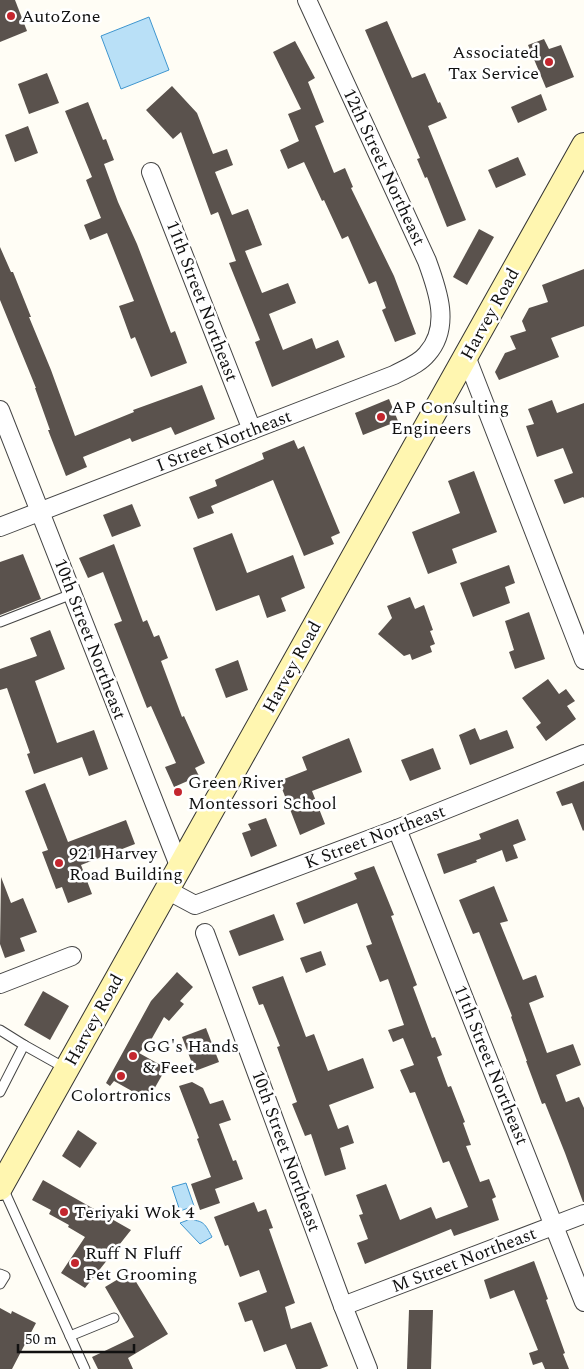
<svg xmlns="http://www.w3.org/2000/svg" width="584" height="1369" viewBox="0 0 584 1369" font-family="Spectral,serif">
	<rect width="100%" height="100%" fill="#fffdf5"/>
	<g fill="#b9e0f7" stroke="#3f96cf">
		<path d="M149,17L169,70L121,89L101,36Z"/>
		<path d="M186,1183L194,1206L180,1211L172,1187Z"/>
		<path d="M188,1220C204,1220 205,1224 212,1237L200,1244L180,1223Z"/>
	</g>
	<g fill="#5a524d">
		<path d="M0,0H15L27,31L0,42Z"/>
		<path d="M387,21L412,78L425,73L438,103L440,102L447,118L428,126L466,220L447,227L427,177L425,178L417,159L420,158L365,30Z"/>
		<path d="M544,39L549,49L561,45L574,77L546,88L528,45Z"/>
		<path d="M295,41L315,78L308,82L324,122L315,126L334,173L345,168L353,187L351,188L394,276L416,334L395,342L382,310L386,308L376,281L369,284L348,236L342,239L324,200L322,201L304,162L288,169L280,150L299,141L288,114L301,109L273,52Z"/>
		<path d="M47,73L59,103L29,114L18,84Z"/>
		<path d="M172,86L197,113L213,154L227,149L233,165L215,172L232,215L248,209L262,245L245,251L262,293L288,283L296,303L269,314L283,350L312,338L316,349L338,340L345,357L272,387L255,342L260,340L229,263L236,261L218,212L211,215L181,132L173,139L146,110Z"/>
		<path d="M541,94L547,110L518,123L511,107Z"/>
		<path d="M88,102L103,140L106,139L114,160L104,164L118,202L137,244L171,333L175,331L187,363L151,377L135,337L131,339L119,306L134,301L107,233L90,240L84,225L101,218L86,180L92,177L65,111Z"/>
		<path d="M28,126L38,153L15,162L5,135Z"/>
		<path d="M518,157L526,175L496,188L488,170Z"/>
		<path d="M479,229L494,237L467,285L453,277Z"/>
		<path d="M0,247L11,272H13L31,317H29L51,370L75,436L134,412L133,410L202,385L215,419L175,435L171,427L132,442L130,438L83,457L87,467L66,476L48,430H50L35,388H36L0,300Z"/>
		<path d="M584,269V326L551,338L559,357L499,380L495,372L505,353L516,349L510,336L526,331L522,321L529,308L548,302L542,285Z"/>
		<path d="M389,399L398,421L363,435L355,413Z"/>
		<path d="M552,400L557,413L584,403V498L583,497L564,504L554,480L573,473L563,448L537,457L526,426L534,424L528,409Z"/>
		<path d="M294,440L298,449L304,446L340,533L331,537L334,544L304,556L273,480L211,506L214,513L198,519L189,497L217,486L215,480L264,459L262,453Z"/>
		<path d="M474,471L497,532L452,549L457,563L428,574L412,532L460,513L448,481Z"/>
		<path d="M132,504L141,526L112,537L103,515Z"/>
		<path d="M232,533L247,573L293,555L305,588L281,598L286,611L267,618L259,595L216,611L193,548Z"/>
		<path d="M114,544L143,622L147,620L154,637L159,635L168,658L161,661L182,717L184,716L205,763L195,768L199,776L174,787L165,767L176,763L151,706L147,708L114,624L122,621L103,572L88,578L79,558Z"/>
		<path d="M23,554L41,599L0,615V562Z"/>
		<path d="M509,565L515,583L505,587L510,603L473,617L460,583Z"/>
		<path d="M410,597L415,609L424,605L433,630L430,631L435,644L430,646L432,652L412,660L410,654L404,656L378,634L392,618L387,606Z"/>
		<path d="M529,612L545,659L515,669L509,652L514,650L505,621Z"/>
		<path d="M50,630L65,669L35,681L57,743L94,730L108,769L89,776L82,757L34,774L27,754L30,753L7,688L0,690V669L37,656L30,638Z"/>
		<path d="M238,660L248,690L226,698L215,669Z"/>
		<path d="M548,679L559,694L566,689L575,701L567,706L576,719L546,741L536,727L541,723L522,698Z"/>
		<path d="M475,728L480,740L507,730L514,748L470,765L459,735Z"/>
		<path d="M349,738L362,772L312,791L325,824L300,835L279,781L307,770L302,757Z"/>
		<path d="M433,748L441,769L410,781L401,760Z"/>
		<path d="M584,781V830L583,831L572,803L562,806L556,792Z"/>
		<path d="M45,783L68,842L126,820L135,844L81,865L92,894L68,903L62,887L56,889L42,852L48,850L25,791Z"/>
		<path d="M266,818L277,846L251,857L242,833L251,830L248,824Z"/>
		<path d="M518,819L526,840L513,845L518,858L506,862L502,850L476,860L477,862L444,874L437,854L481,839L479,834Z"/>
		<path d="M374,866L394,915L391,916L417,985L413,987L432,1038L435,1037L442,1055L437,1057L448,1087L451,1086L465,1122L463,1123L471,1145L466,1146L480,1182L489,1179L496,1197L492,1199L499,1220L454,1236L451,1229L365,1264L357,1243L368,1239L359,1215L363,1214L356,1195L386,1184L400,1220L431,1207L436,1219L468,1207L449,1161L443,1163L415,1092L410,1093L400,1070L414,1065L403,1038L393,1042L388,1030L404,1025L388,979L380,982L366,946L372,944L357,903L304,924L296,903L357,879L354,873Z"/>
		<path d="M1,877L11,903L23,898L37,932L20,938L25,951L5,958L0,944Z"/>
		<path d="M494,886L508,921L500,923L523,980L536,975L544,997L529,1003L547,1053L573,1044L581,1065L556,1075L566,1102L579,1097L584,1108V1202H583L565,1153L545,1103L542,1104L526,1061H527L511,1017L512,1016L479,932L473,934L459,900Z"/>
		<path d="M274,914L284,940L239,956L229,931Z"/>
		<path d="M321,951L326,965L306,973L300,958Z"/>
		<path d="M177,972L193,987L180,1001L184,1004L169,1021L164,1017L151,1040L139,1053L166,1068L148,1100L114,1081L110,1086L106,1083L151,1001Z"/>
		<path d="M283,976L306,1037L314,1034L328,1071L363,1058L374,1088L329,1105L338,1129L348,1125L354,1143L340,1148L346,1169L325,1176L311,1134L305,1136L292,1104L297,1102L277,1047L280,1046L263,1004L259,1005L252,987Z"/>
		<path d="M43,991L69,1006L50,1040L24,1025Z"/>
		<path d="M206,1028L219,1062L195,1071L182,1037Z"/>
		<path d="M192,1082L203,1088L210,1104L223,1100L231,1120L219,1124L233,1161L236,1160L243,1179L215,1189L220,1203L200,1210L191,1184L211,1177L197,1139L199,1138L179,1086Z"/>
		<path d="M78,1130L97,1143L80,1168L62,1156Z"/>
		<path d="M43,1180L131,1230L85,1288L61,1273L85,1237L68,1227L69,1225L49,1214L51,1210L32,1200Z"/>
		<path d="M254,1202L258,1212L266,1209L273,1228L269,1229L295,1303L285,1307L291,1329L311,1322L328,1366L320,1369H296L286,1344L264,1352L252,1320L245,1322L238,1303L267,1292L259,1270L240,1277L228,1245L225,1246L214,1217Z"/>
		<path d="M534,1261L548,1299L546,1300L565,1353L563,1354L569,1369H545L542,1362L533,1365L529,1353L538,1350L514,1290L490,1299L484,1280Z"/>
		<path d="M130,1272L168,1334L128,1358L133,1369H98L92,1357L134,1337L105,1287Z"/>
		<path d="M0,1308L11,1314L12,1311L36,1323L12,1369H0Z"/>
		<path d="M409,1310H433L431,1369H407Z"/>
	</g>
	<g fill="none" stroke-linecap="round" stroke-linejoin="round">
		<g stroke="#444" stroke-width="11">
			<g id="lane">
				<path d="M0,622L72,594"/>
				<path d="M0,1030L24,1045L0,1092"/>
				<path d="M24,1045L65,1068"/>
				<path d="M3,1188L85,1369"/>
				<path d="M0,1274L5,1276L0,1284"/>
				<path d="M70,1336L114,1318"/>
			</g>
		</g>
		<g stroke="#444" stroke-width="20">
			<g id="street">
				<path d="M151,172L252,430"/>
				<path d="M466,356L584,660"/>
				<path d="M0,410L180,868"/>
				<path d="M0,527L394,375C405,369 419,364 427,354C451,327 438,291 427,261L307,0"/>
				<path d="M397,829L584,1302"/>
				<path d="M167,890L195,905L397,829L584,754"/>
				<path d="M205,933L343,1306L368,1369"/>
				<path d="M0,984L72,956"/>
				<path d="M343,1306L584,1214"/>
			</g>
		</g>
		<g stroke="#333" stroke-width="26">
			<path id="secondary" d="M0,1188L584,145"/>
		</g>
		<use href="#lane" stroke="#fff" stroke-width="9"/>
		<use href="#street" stroke="#fff" stroke-width="18"/>
		<use href="#secondary" stroke="#fff6b0" stroke-width="24"/>
	</g>
	<g fill="#c4262e" stroke="#fff" stroke-width="2">
		<circle cx="11" cy="16" r="5"/>
		<circle cx="549" cy="62" r="5"/>
		<circle cx="381" cy="417" r="5"/>
		<circle cx="178" cy="792" r="5"/>
		<circle cx="59" cy="863" r="5"/>
		<circle cx="133" cy="1056" r="5"/>
		<circle cx="121" cy="1076" r="5"/>
		<circle cx="64" cy="1212" r="5"/>
		<circle cx="75" cy="1263" r="5"/>
	</g>
	<g text-anchor="middle" dominant-baseline="central" stroke-width="5" stroke-linejoin="round" paint-order="stroke">
		<g font-size="18" fill="#111" stroke="#fff" text-anchor="start">
			<text x="21" y="16">AutoZone</text>
			<text x="539" y="52" text-anchor="end">Associated<tspan x="539" dy="21">Tax Service</tspan></text>
			<text x="391" y="407">AP Consulting<tspan x="391" dy="21">Engineers</tspan></text>
			<text x="188" y="782">Green River<tspan x="188" dy="21">Montessori School</tspan></text>
			<text x="69" y="853">921 Harvey<tspan x="69" dy="21">Road Building</tspan></text>
			<text x="143" y="1046">GG's Hands<tspan x="143" dy="21">&amp; Feet</tspan></text>
			<text x="121" y="1095" text-anchor="middle">Colortronics</text>
			<text x="74" y="1212">Teriyaki Wok 4</text>
			<text x="85" y="1253">Ruff N Fluff<tspan x="85" dy="21">Pet Grooming</tspan></text>
		</g>
		<g font-size="18" fill="#111" stroke="#fff">
			<text transform="translate(384 167) rotate(65)">12th Street Northeast</text>
			<text transform="translate(202 301) rotate(69)">11th Street Northeast</text>
			<text transform="translate(490 314) rotate(-61)">Harvey Road</text>
			<text transform="translate(224 441) rotate(-21)">I Street Northeast</text>
			<text transform="translate(90 639) rotate(69)">10th Street Northeast</text>
			<text transform="translate(292 667) rotate(-61)">Harvey Road</text>
			<text transform="translate(375 837) rotate(-21)">K Street Northeast</text>
			<text transform="translate(94 1020) rotate(-61)">Harvey Road</text>
			<text transform="translate(491 1065) rotate(68)">11th Street Northeast</text>
			<text transform="translate(286 1151) rotate(70)">10th Street Northeast</text>
			<text transform="translate(464 1260) rotate(-21)">M Street Northeast</text>
		</g>
	</g>
	<path d="M18 1344v8h116v-8" fill="none" stroke="#111111" stroke-width="2.5"/>
	<text x="25" y="1344" font-size="15" fill="#111111" stroke="#ffffff" stroke-width="4" paint-order="stroke">50 m</text>
</svg>
